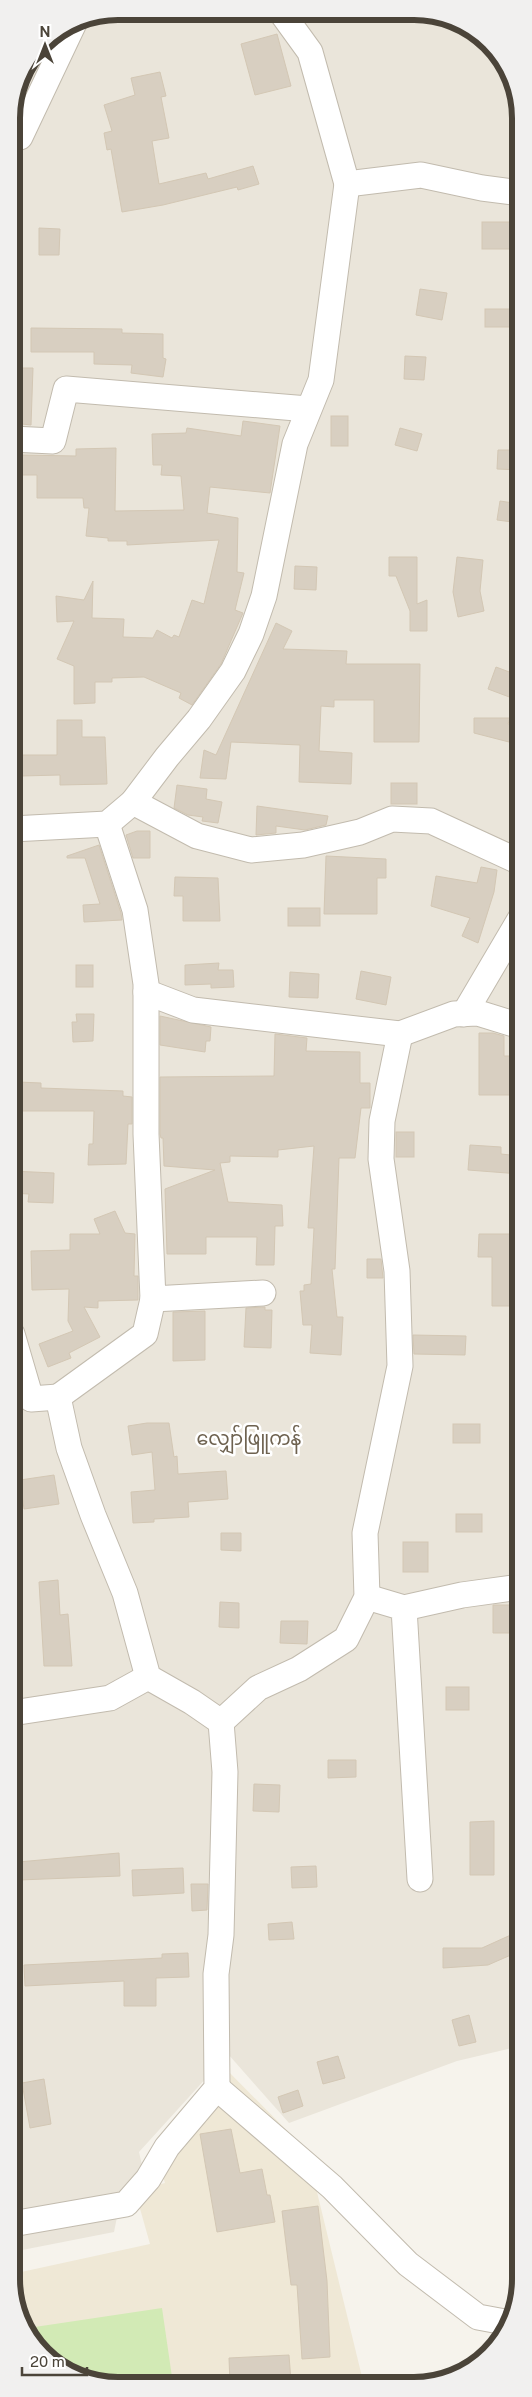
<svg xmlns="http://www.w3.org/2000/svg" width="532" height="2397" viewBox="0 0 532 2397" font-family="'Public Sans','Noto Sans Myanmar',sans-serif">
	<rect width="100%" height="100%" fill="#f6f3ec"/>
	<path fill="#eae5da" d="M118,11L435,13L494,48L520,105V2046L457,2061L289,2123L228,2054L139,2152L144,2174L121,2197L114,2232L12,2252L11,112L22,71L43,42L78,19Z"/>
	<path fill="#efe8d6" d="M224,2067L307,2151L364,2385L97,2384L38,2349L12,2292V2274L150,2244L135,2191L165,2183L153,2147Z"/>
	<path fill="#d2eab5" d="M162,2308L173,2384H97L38,2349L28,2328Z"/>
	<g fill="#d8cfc1" stroke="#d3c7b4">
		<path d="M277,34L291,86L255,95L241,44Z"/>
		<path d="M160,72L166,96L161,97L169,138L152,141L159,184L206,173L208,179L253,166L259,184L238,190L237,187L163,205L122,212L111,149L107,150L104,133L112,131L104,105L135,95L131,78Z"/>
		<rect x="482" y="222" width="32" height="27"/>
		<path d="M39,228L60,229L59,255H39Z"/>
		<path d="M420,289L447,293L442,320L416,315Z"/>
		<rect x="485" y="309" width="35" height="18"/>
		<path d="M31,328L122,329V333L163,334V358L166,359L163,377L131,373L132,365L94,364V352H31Z"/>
		<path d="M405,356L426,357L424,380L404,379Z"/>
		<path d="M12,368H33L31,425L12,423Z"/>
		<rect x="331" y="416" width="17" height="30"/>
		<path d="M243,421L280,426L270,493L210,487L207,513L238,518L237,572L244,573L235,610L243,613L221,664L192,705L179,698L181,693L144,677L112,678V682H95V703L74,704V666L57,659L74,621L57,622L56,596L84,600L93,581L92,618L124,619L123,637L153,638L157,630L172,638L174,635L179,637L192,600L204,604L219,540L127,545V541H108V538L86,536L89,508H84L83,498H37V475H19V455L76,456V449L116,448L115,511L184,510L181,476L161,475L162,465H153L152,434L186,433L187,428L241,436Z"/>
		<path d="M400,428L422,434L417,451L395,445Z"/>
		<path d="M498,450H520V470L497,469Z"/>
		<path d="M500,501L520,504V523L497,520Z"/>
		<path d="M389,557H417V604L427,600V631H410V611L396,576H389Z"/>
		<path d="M457,557L483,560L480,591L484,611L458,617L453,592Z"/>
		<path d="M295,566L317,567L316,590L294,589Z"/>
		<path d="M276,623L292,631L283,649L347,651L346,664H420L419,742H374V700H334V707L321,706L319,751L352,753L351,784L299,782L300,745L231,742L226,779L200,778L204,750L216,755Z"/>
		<path d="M496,667L520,676V701L488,689Z"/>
		<path d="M474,718H510L508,724L514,725L509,742L474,733Z"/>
		<path d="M57,720H82V737H105L107,784L60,785V775L21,776V755H57Z"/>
		<rect x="391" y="783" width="26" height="21"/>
		<path d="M177,785L207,789L206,799L222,802L218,823L202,821L203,817L188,815L174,808Z"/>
		<path d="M257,806L328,816L326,825L305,830L276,826V833L256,835Z"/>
		<path d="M137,831H150V858H133L126,835Z"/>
		<path d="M99,845L121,913L122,920L84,922L83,905L100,904L85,858H67V856Z"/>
		<path d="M326,856L386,859V878H377V914H324Z"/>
		<path d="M481,867L497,870L494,892L478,943L462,936L470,918L431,906L436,876L477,883Z"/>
		<path d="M175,877L218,878L220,921H183V896H174Z"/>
		<rect x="288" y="908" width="32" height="18"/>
		<path d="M219,963L218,970H233L234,987L211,988V984L185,985V965Z"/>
		<rect x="76" y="965" width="17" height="22"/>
		<path d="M361,971L391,977L386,1005L356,999Z"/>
		<path d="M290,972L319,974L318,998L289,997Z"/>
		<path d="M76,1014H94L93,1041L73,1042L72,1022H77Z"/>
		<path d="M160,1016L211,1027L210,1041H206L205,1052L160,1045Z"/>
		<path d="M479,1033H493L504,1036V1056H513V1095H479Z"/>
		<path d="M275,1034L307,1038L306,1051L360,1052V1083H370V1108H361L355,1158H339L335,1269H332L337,1317H343L341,1355L310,1353L312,1325H303L300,1291H304V1285L311,1284L314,1228H308L314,1146L278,1150V1157L230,1156V1162L220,1163L228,1202L282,1205L283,1226H275L274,1265H256L257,1237H206V1254H167L165,1189L215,1170L164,1166L163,1138H161L160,1134V1077L274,1076Z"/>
		<path d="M18,1082L41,1083V1088L123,1091V1096L132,1097V1124H128L126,1164L88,1165L89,1144H93L94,1111H12V1091H18Z"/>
		<rect x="396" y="1132" width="18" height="25"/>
		<path d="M470,1145L501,1147V1154L520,1156V1174L468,1170Z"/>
		<path d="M12,1171L54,1173L53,1203L28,1202L29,1194L12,1193Z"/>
		<path d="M115,1211L125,1233L135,1234L134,1276H138V1300L98,1301V1308L84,1307L100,1337L69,1353L71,1358L48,1367L39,1344L73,1331L68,1321L69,1289L32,1290L31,1251L70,1250V1234H100L94,1219Z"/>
		<path d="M479,1234H513V1274H520V1306H492V1257H478Z"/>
		<path d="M367,1259H381L383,1278H367Z"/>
		<path d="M265,1307V1310H272L271,1348L244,1347L246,1308Z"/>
		<path d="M205,1311V1360L173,1361V1312Z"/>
		<path d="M413,1335L466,1336L465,1355L414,1354Z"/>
		<path d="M147,1423H169L174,1457L177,1456L178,1474L226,1471L228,1499L188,1502L189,1517L154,1519V1522L133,1523L131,1492L155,1490L152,1452L132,1455L128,1426Z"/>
		<rect x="453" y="1424" width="27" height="19"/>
		<path d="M54,1475L59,1504L24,1509L20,1480Z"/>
		<rect x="456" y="1514" width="26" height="18"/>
		<path d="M221,1533H241V1551L221,1550Z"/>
		<rect x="403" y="1542" width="25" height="30"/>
		<path d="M58,1580L60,1615L68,1614L72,1666H44L39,1582Z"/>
		<path d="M220,1602L239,1603V1628L219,1627Z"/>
		<path d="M493,1605H512L511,1633H493Z"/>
		<path d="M281,1621H308L307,1644L280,1643Z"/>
		<rect x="446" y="1687" width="23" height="23"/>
		<path d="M328,1760H356V1777L328,1778Z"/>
		<path d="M254,1784L280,1785L279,1812L253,1811Z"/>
		<path d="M494,1821V1875H470V1822Z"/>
		<path d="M119,1853L120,1876L19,1880L18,1862Z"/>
		<path d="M316,1866L317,1887L292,1888L291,1867Z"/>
		<path d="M183,1868L184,1893L133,1896L132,1870Z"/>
		<path d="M191,1884H208L207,1910L192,1911Z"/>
		<path d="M292,1922L294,1939L269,1940L268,1924Z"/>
		<path d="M513,1934L520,1951L488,1965L443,1968V1948H482Z"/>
		<path d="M188,1953L189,1977L156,1978V2006H124V1981L25,1986L24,1965L162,1958V1954Z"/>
		<path d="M469,2015L476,2042L459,2046L452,2020Z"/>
		<path d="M338,2056L345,2078L323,2084L317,2062Z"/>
		<path d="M44,2079L51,2124L30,2128L22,2083Z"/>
		<path d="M298,2090L303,2106L283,2113L278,2097Z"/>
		<path d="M231,2129L240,2173L262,2169L267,2195H270L275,2222L217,2232L200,2134Z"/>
		<path d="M318,2206L327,2281L330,2357L302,2359L297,2285H291L282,2211Z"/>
		<path d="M289,2355L291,2382L230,2384L229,2358Z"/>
	</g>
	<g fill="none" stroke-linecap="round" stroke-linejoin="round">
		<g stroke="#c2bbae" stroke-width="27">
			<g id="street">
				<path d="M281,12L310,52L347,184L421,175L482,188L520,193"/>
				<path d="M11,140L20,137L75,21"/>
				<path d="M12,439L53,441L66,389L308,409"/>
				<path d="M133,802L197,836L251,850L303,845L360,832L392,819L431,821L520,862"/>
				<path d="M107,824L135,910L146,984V1134L153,1299L263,1293"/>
				<path d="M12,829L107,824L133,802L167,757L199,719L233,671L251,634L264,596L295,444L321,380L347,184"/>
				<path d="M146,992L193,1010L400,1034L454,1014L478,1013L520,1026"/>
				<path d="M464,1014L520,919"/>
				<path d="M12,1334L31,1399L58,1397"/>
				<path d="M367,1597L404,1608L420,1879"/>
				<path d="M404,1608L462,1595L520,1587"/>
				<path d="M12,1713L110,1698L148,1677"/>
				<path d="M221,1722L258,1688L299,1669L346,1639L367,1597L365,1533L400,1366L397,1271L381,1159L382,1121L400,1034"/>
				<path d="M217,2088L332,2187L408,2264L478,2317L510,2323"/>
				<path d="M12,2224L126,2204L148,2179L167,2147L217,2088L216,1974L221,1935L225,1772L221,1722L192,1702L148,1677L125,1593L93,1515L69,1448L58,1397L145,1334L153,1299"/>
			</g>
		</g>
		<use href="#street" stroke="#fff" stroke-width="25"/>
	</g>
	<g text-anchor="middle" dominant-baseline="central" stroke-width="5" stroke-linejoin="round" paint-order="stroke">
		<g font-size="19" fill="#6e6250" stroke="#fff">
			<text x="249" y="1438">လျှော်ဖြူကန်</text>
		</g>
	</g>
	<path d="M0 0H532V2397H0ZM118 20H414A98 98 0 0 1 512 118V2279A98 98 0 0 1 414 2377H118A98 98 0 0 1 20 2279V118A98 98 0 0 1 118 20Z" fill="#f1f0ef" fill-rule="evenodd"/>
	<path fill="none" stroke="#4b4439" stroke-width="6" d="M118 20H414A98 98 0 0 1 512 118V2279A98 98 0 0 1 414 2377H118A98 98 0 0 1 20 2279V118A98 98 0 0 1 118 20Z"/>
	<g transform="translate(45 45)" stroke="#ffffff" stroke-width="4" paint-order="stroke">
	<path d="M0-4L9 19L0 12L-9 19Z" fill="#4b4439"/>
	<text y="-8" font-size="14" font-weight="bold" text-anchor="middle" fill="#4b4439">N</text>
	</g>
	<path d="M22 2367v8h65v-8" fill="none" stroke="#4b4439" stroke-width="2.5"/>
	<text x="30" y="2367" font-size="15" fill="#4b4439" stroke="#ffffff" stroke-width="4" paint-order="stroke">20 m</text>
</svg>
